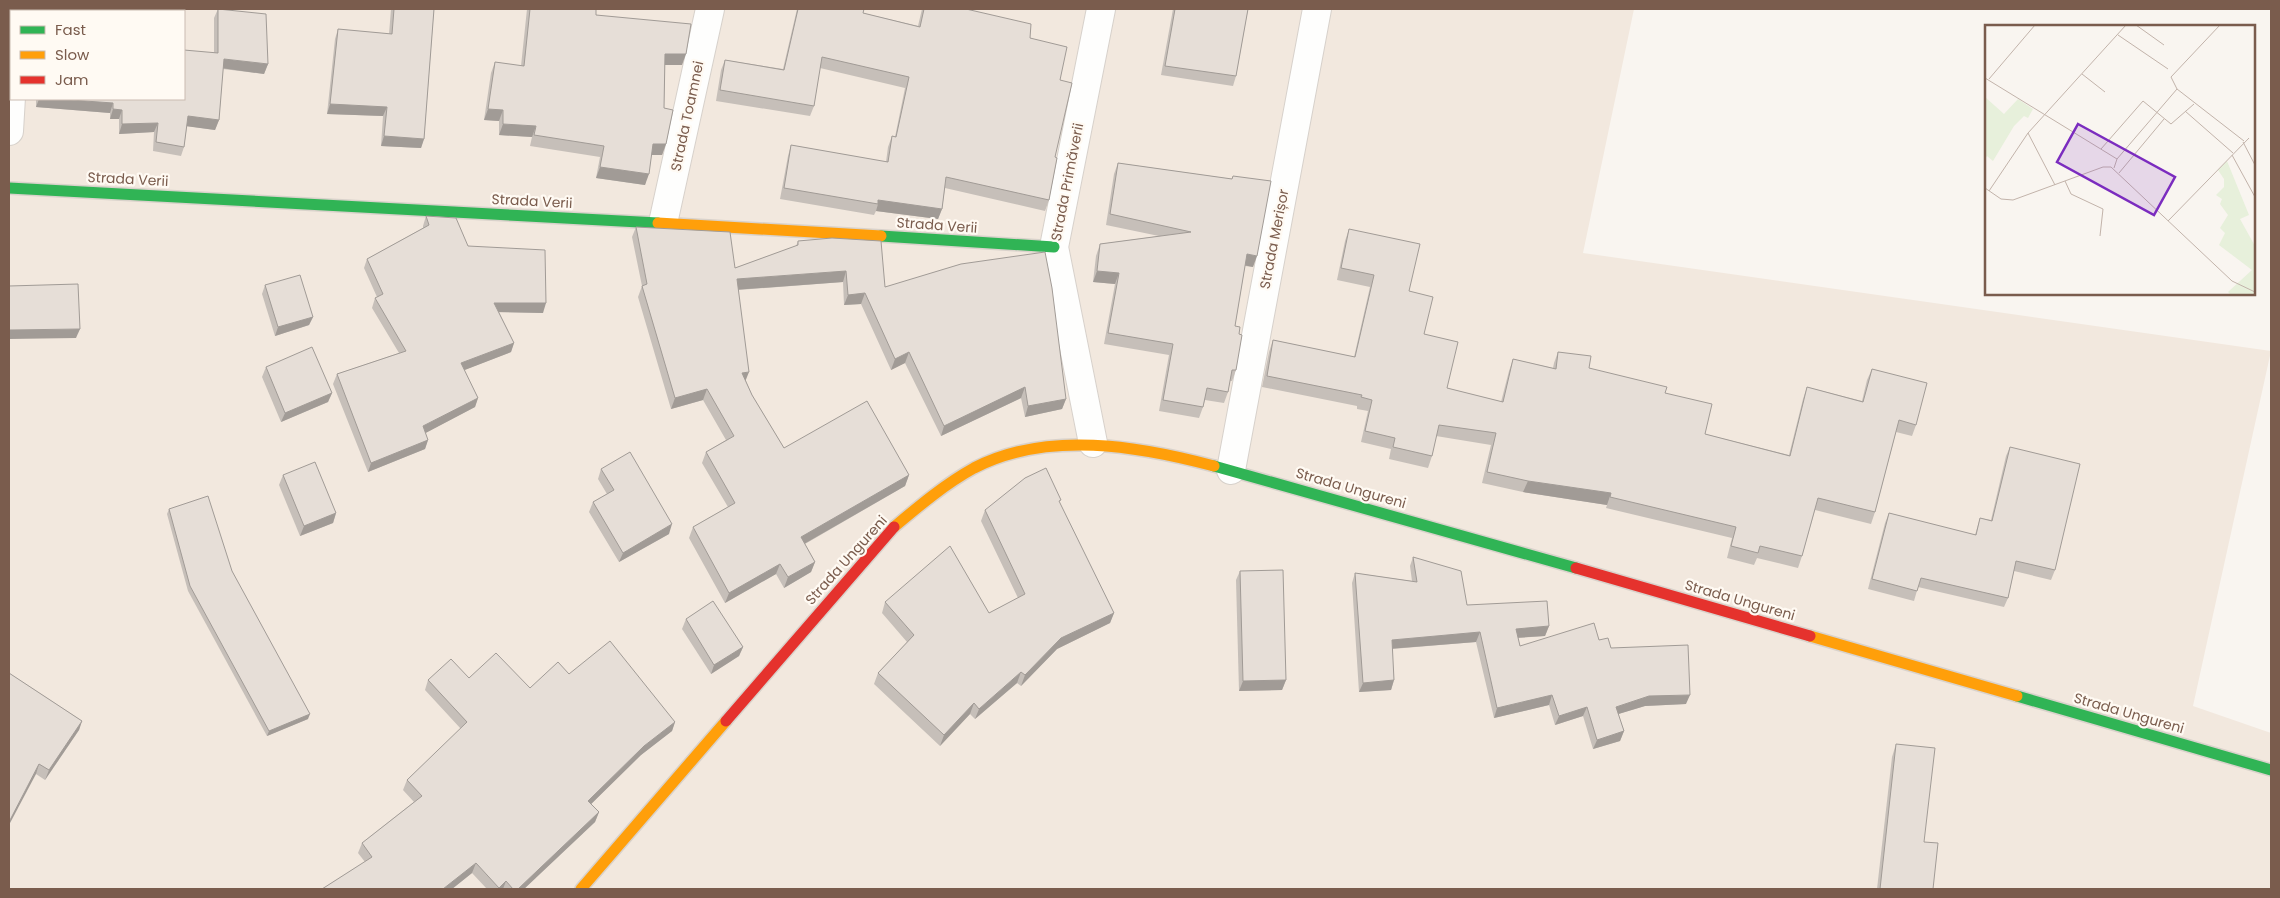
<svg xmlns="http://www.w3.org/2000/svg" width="2280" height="898" viewBox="0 0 2280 898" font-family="Poppins,sans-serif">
	<rect width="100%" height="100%" fill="#f9f5f0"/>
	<path fill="#f2e8de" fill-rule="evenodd" d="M9,9H1634L1583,253L2271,351L2193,706L2271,733V889H9ZM11,11H184V99H11Z"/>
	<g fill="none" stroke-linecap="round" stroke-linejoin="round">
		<g stroke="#d7d1cb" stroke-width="30">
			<g id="street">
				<path d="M18,11V9"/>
				<path d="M9,131L11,97"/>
				<path d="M663,223L710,9"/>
				<path d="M1093,443L1054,247L1101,9"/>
				<path d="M1231,470L1317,9"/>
			</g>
		</g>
		<g stroke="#d9d2cb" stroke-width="14">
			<g id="fast">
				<path d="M9,188L658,223"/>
				<path d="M881,236L1054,247"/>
				<path d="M1214,466L1576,568"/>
				<path d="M2017,696L2271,770"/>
			</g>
		</g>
		<g stroke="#d9d2cb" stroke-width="14">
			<g id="slow">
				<path d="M658,223L881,236"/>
				<path d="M894,527C919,506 945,484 974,468C1047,430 1139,446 1214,466"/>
				<path d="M1810,636L2017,696"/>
				<path d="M581,889L726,721"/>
			</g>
		</g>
		<g stroke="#d9d2cb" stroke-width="14">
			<g id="jam">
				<path d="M1576,568L1810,636"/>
				<path d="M726,721L894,527"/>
			</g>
		</g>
		<use href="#street" stroke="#fefefd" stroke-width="28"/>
		<use href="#fast" stroke="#30b455" stroke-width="11"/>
		<use href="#slow" stroke="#ff9f0a" stroke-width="11"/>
		<use href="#jam" stroke="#e5322d" stroke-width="11"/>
	</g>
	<g fill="#c6bfb9">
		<path d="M218,9L268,64L264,74L223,69L219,120L215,130L187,126L184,147L181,156L153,151L154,132L119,134V119H110V113L36,107V99H184L214,52V18Z"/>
		<path d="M391,9H434L424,139L421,148L381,146L383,116L327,114L335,39L338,29L389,34Z"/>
		<path d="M527,9H596V15L682,65H665L664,108L666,144L662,155H651L645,185L596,178L600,157L530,146L532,137L499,135V121L484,120L491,73L495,62L521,66Z"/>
		<path d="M797,9H864L863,13L918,26L922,9H966L1030,38L1060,80L1055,157L1049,200L1045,211L945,188L942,209L938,219L876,211L874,215L780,199L788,156L791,145L886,162L888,147L892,136L895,137L905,88L820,68L814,106L810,116L716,101L721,70L725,60L783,69Z"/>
		<path d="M1173,9H1248L1236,76L1233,86L1161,75Z"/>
		<path d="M1118,163L1232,179L1233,176L1253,267L1245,266L1235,326L1239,334L1236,370L1232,381H1230L1228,392L1224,403L1205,400L1203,407L1199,418L1159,411L1169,355L1104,344L1115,284L1093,282L1096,256L1100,244L1159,236L1106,225L1114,174Z"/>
		<path d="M426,216L468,246L543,313L499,312L514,343L511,352L464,370L478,398L475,407L425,433L428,440L425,449L368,472L333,384L337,374L399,353L372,308L375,298L377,297L364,268L367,259L423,228V226Z"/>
		<path d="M636,227L735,268L796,246L798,241L885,287L1066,399L1062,409L1025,417L1021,398L941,436L905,363L891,370L861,304L844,305L843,282L738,290L746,381L752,395L784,448L909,475L905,486L805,544L815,562L811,572L784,588L776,574L725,603L689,538L693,527L728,507L702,463L706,452L726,440L703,400L671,409L638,297L642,286L632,237Z"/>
		<path d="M1349,229L1409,291L1424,334L1447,388L1501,402L1509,371L1513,359L1553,368L1554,363L1558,352L1589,368L1665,393L1705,434L1789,455L1803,399L1807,387L1862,401L1867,380L1872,369L1916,425L1912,436L1896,432L1875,512L1871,524L1815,510L1802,556L1798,568L1757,558L1754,565L1727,558L1732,538L1606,508L1607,505L1523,492L1482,483L1491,445L1436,436L1432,456L1428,468L1389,459L1391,449L1361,442L1368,411L1357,409V406L1262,387L1269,352L1273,340L1354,357L1370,287L1337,280L1345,241Z"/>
		<path d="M265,285L313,317L309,325L275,336L262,294Z"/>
		<path d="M266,367L332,393L328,402L281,422L262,377Z"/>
		<path d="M2010,447L2055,570L2051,580L2014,571L2008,598L2004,607L1918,587L1914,601L1868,589L1885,523L1889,513L1975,535L1980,518L1991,520L2006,456Z"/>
		<path d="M601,469L669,534L619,562L589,512L593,502L607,494L598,479Z"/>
		<path d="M283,475L336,513L333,523L300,536L279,485Z"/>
		<path d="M1060,504L1114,613L1110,623L1057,649L1021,686L1017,683L975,719L970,714L940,746L874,684L878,673L907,642L882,613L885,602L989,613L1018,598L981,521L985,510Z"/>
		<path d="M169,509L232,571L308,719L267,736L188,591L167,514Z"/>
		<path d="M1413,557L1467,605L1549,626L1545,636L1518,638L1520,646L1599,640L1611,648L1686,704L1645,706L1618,714L1624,731L1620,741L1593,749L1583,716L1555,725L1549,705L1494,718L1476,642L1392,649L1394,680L1391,690L1359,692L1352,583L1355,573L1412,581L1410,566Z"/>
		<path d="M1240,571L1286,680L1282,690L1239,691L1236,580Z"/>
		<path d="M686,619L743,647L739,656L711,674L682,629Z"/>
		<path d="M9,673L82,721L79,730L45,780L36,774Z"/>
		<path d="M569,674L675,722L672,731L641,755L591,804L599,812L595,822L524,889H487L472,873L452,889H322L365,862L358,853L362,843L414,802L403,790L407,780L461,729L425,690L428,680L469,678L530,688Z"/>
		<path d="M1896,744L1924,842L1933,889H1877L1892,757Z"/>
	</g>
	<g fill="#a19b96">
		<path d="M665,54H686L682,65H661Z"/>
		<path d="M224,59L268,64L264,74L221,68Z"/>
		<path d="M39,99H57L113,103L110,113L36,107Z"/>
		<path d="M330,104L387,107L383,116L327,114Z"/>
		<path d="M113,109L122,110L119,119H110Z"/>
		<path d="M488,109L503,110L499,121L484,120Z"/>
		<path d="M188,116L219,120L215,130L185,126Z"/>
		<path d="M158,123L154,132L119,134L122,124Z"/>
		<path d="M503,124L536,126L532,137L499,135Z"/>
		<path d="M384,136L424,139L421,148L381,146Z"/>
		<path d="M653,144H666L662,155H649Z"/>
		<path d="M600,167L649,174L645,185L596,178Z"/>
		<path d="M878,200L942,209L938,219L876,211L878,204Z"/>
		<path d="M1247,254L1257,256L1253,267L1243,265Z"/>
		<path d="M846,271L843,282L733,290L737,279Z"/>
		<path d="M1097,271L1119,273L1115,284L1093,282Z"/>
		<path d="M865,293L861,304L844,305L848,295Z"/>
		<path d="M494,303H546L543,313L491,312Z"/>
		<path d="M313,317L309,325L275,336L278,327Z"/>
		<path d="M80,329L76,338L9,339V330Z"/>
		<path d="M514,343L511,352L457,373L461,363Z"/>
		<path d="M909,352L905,363L891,370L895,359Z"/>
		<path d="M749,372L745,382L742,373Z"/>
		<path d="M1025,387L1021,398L941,436L944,426Z"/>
		<path d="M707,389L703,400L671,409L675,398Z"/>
		<path d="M332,393L328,402L281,422L285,413Z"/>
		<path d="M478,398L475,407L420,436L423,426Z"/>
		<path d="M1066,399L1062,409L1025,417L1028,406Z"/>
		<path d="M428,440L425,449L368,472L371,463Z"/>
		<path d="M909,475L905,486L797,548L801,537Z"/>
		<path d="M1528,481L1611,493L1607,505L1523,492Z"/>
		<path d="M336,513L333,523L300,536L304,526Z"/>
		<path d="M672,524L669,534L619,562L623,553Z"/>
		<path d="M815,562L811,572L784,588L788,577Z"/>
		<path d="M780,564L776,574L725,603L729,593Z"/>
		<path d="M1114,613L1110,623L1057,649L1021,686L1025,675L1061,638Z"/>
		<path d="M1549,626L1545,636L1513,638L1516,629Z"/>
		<path d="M1480,632L1476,642L1388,649L1392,640Z"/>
		<path d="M743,647L739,656L711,674L714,665Z"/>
		<path d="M1021,672L1017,683L975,719L979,709Z"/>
		<path d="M1286,680L1282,690L1239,691L1243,681Z"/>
		<path d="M1394,680L1391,690L1359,692L1363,683Z"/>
		<path d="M1552,695L1549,705L1494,718L1497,708Z"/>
		<path d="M1690,695L1686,704L1645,706L1612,716L1616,707L1649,696Z"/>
		<path d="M974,703L970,714L940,746L944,735Z"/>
		<path d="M1587,707L1583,716L1555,725L1559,716Z"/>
		<path d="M310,714L308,719L267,736L269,731Z"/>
		<path d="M82,721L79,730L45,780L49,770Z"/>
		<path d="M675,722L672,731L641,755L584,811L588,801L644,746Z"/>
		<path d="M1624,731L1620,741L1593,749L1597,740Z"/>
		<path d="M39,764L36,774L9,825V822Z"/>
		<path d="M599,812L595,822L524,889H518Z"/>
		<path d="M476,863L472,873L452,889H443Z"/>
		<path d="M506,881L503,889H498Z"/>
	</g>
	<g fill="#e6ded7" stroke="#a19b96">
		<path d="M218,9L266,14L268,64L224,59L219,120L188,116L184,147L156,142L158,123L122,124V110L113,109V103L57,99H184V50L218,53Z"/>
		<path d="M394,9H434L424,139L384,136L387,107L330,104L338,29L392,34Z"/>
		<path d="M530,9H596V15L691,24L686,54H665L664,108L673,110L666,144H653L649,174L600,167L604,146L534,135L536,126L503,124V110L488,109L495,62L524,66Z"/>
		<path d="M798,9H864L863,13L920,27L924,9H966L1031,24L1030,38L1067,47L1060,80L1072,83L1055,157L1057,158L1049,200L946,177L942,209L878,200V204L784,188L791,145L888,162L892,136L896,137L909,77L822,57L814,106L720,90L725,60L784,70Z"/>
		<path d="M1175,9H1248L1236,76L1165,66Z"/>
		<path d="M1118,163L1232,179L1233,176L1271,181L1257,256L1247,254L1235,326L1240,327L1239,334L1242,335L1236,370H1232L1228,392L1207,388L1203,407L1163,400L1173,344L1108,333L1119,273L1097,271L1100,244L1191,232L1110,214Z"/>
		<path d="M426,216L456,218L468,246L545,250L546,303H494L514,343L461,363L478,398L423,426L428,440L371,463L337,374L406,351L375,298L383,294L367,259L429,225Z"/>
		<path d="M636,227L730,232L735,268L798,245V241L832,238L881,241L885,287L961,264L1045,252L1052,288L1066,399L1028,406L1025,387L944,426L909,352L895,359L865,293L848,295L846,271L737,279L749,372L742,373L752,395L784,448L867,401L909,475L801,537L815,562L788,577L780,564L729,593L693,527L735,503L706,452L734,436L707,389L675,398L642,286L647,284Z"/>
		<path d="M1349,229L1420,244L1409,291L1433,297L1424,334L1458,342L1447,388L1503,402L1513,359L1556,369L1558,352L1591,356L1589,368L1667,387L1665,393L1712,404L1705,434L1790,456L1807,387L1863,402L1872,369L1927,383L1916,425L1899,420L1875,512L1818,498L1802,556L1760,546L1758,553L1731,546L1736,527L1610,497L1611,493L1528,481L1487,472L1496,433L1439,425L1432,456L1393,447L1395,438L1365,431L1372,400L1361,397L1362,395L1267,376L1273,340L1355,357L1374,275L1341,268Z"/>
		<path d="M300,275L313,317L278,327L265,285Z"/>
		<path d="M78,284L80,329L9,330V286Z"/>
		<path d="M312,347L332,393L285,413L266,367Z"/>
		<path d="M2010,447L2080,464L2055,570L2016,561L2008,598L1921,578L1917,591L1872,579L1889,513L1976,535L1980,518L1992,521Z"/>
		<path d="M630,452L672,524L623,553L593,502L614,490L601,469Z"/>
		<path d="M315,462L336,513L304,526L283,475Z"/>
		<path d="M1046,468L1061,500L1059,501L1114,613L1061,638L1025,675L1021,672L979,709L974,703L944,735L878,673L914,635L885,602L950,546L989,613L1025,594L985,510L1025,478Z"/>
		<path d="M208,496L232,571L310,714L269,731L190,586L169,509Z"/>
		<path d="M1413,557L1461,571L1467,605L1547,601L1549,626L1516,629L1520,646L1594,623L1599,640L1608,638L1611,648L1688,645L1690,695L1649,696L1616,707L1624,731L1597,740L1587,707L1559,716L1552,695L1497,708L1480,632L1392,640L1394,680L1363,683L1355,573L1417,582Z"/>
		<path d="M1283,570L1286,680L1243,681L1240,571Z"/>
		<path d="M713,601L743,647L714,665L686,619Z"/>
		<path d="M610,641L675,722L644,746L588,801L599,812L518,889H513L506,881L499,888L476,863L443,889H322L372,857L362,843L422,796L407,780L467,722L428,680L451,659L469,678L496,653L530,688L558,662L569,674Z"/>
		<path d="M9,673L82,721L49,770L39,764L9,822Z"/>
		<path d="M1896,744L1935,748L1924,842L1938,843L1933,889H1880Z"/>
	</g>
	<g text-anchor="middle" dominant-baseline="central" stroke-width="4.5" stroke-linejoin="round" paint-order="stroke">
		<g font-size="14" fill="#7a5c4d" stroke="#fffaf3">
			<text transform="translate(687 116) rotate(-78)">Strada Toamnei</text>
			<text transform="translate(128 179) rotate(3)">Strada Verii</text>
			<text transform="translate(1067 182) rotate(-79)">Strada Primăverii</text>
			<text transform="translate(532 201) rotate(3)">Strada Verii</text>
			<text transform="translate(937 225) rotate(4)">Strada Verii</text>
			<text transform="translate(1274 239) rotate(-79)">Strada Merișor</text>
			<text transform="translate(1351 488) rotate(16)">Strada Ungureni</text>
			<text transform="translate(846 560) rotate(-48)">Strada Ungureni</text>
			<text transform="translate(1740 600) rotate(16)">Strada Ungureni</text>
			<text transform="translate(2129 713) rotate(16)">Strada Ungureni</text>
		</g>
	</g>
	<g transform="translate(1985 25)">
		<rect width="270" height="270" fill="#f9f5f0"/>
		<path d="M242,136L264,190L255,194L270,221V270H246L243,267L267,245L234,220L240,208L235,203L243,190L235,179L237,174L231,170L239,162V154L233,145Z" fill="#e7f0db"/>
		<path d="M0,72L19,89L33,74L48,84L43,93L39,91L29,101L8,136L2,131L0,134Z" fill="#e7f0db"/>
		<path fill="none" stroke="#c2b3aa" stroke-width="1" d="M151,0L179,20M133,10L183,44M97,49L120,67M0,53L132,134M4,54L50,0M192,64L186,52L235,0M200,86L248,128M43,108L70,160M258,117L270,140M116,124L158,76L186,99L209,79M247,130L270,172M129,143L132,134L192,64L259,116M134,148L179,94M80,156L86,169L118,184L115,211M0,163L16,174L28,175L118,142H126L247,256L270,267M4,166L43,108L141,0M183,196L264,113"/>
		<path fill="#7b2cbf" fill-opacity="0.15" stroke="#7b2cbf" stroke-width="2.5" d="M93,99L190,152L169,190L72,137Z"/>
		<rect width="270" height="270" fill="none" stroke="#7a5c4d" stroke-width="2.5"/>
	</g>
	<rect width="2280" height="898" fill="none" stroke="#7a5c4d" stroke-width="20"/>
	<rect x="10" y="10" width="175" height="90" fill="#fffaf3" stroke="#cabbb1"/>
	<rect x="20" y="26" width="25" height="8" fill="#30b455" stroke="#cabbb1"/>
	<text x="55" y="35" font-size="15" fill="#7a5c4d">Fast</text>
	<rect x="20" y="51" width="25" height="8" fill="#ff9f0a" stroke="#cabbb1"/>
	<text x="55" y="60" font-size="15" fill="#7a5c4d">Slow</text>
	<rect x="20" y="76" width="25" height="8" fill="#e5322d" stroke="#cabbb1"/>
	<text x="55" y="85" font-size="15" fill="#7a5c4d">Jam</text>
</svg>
